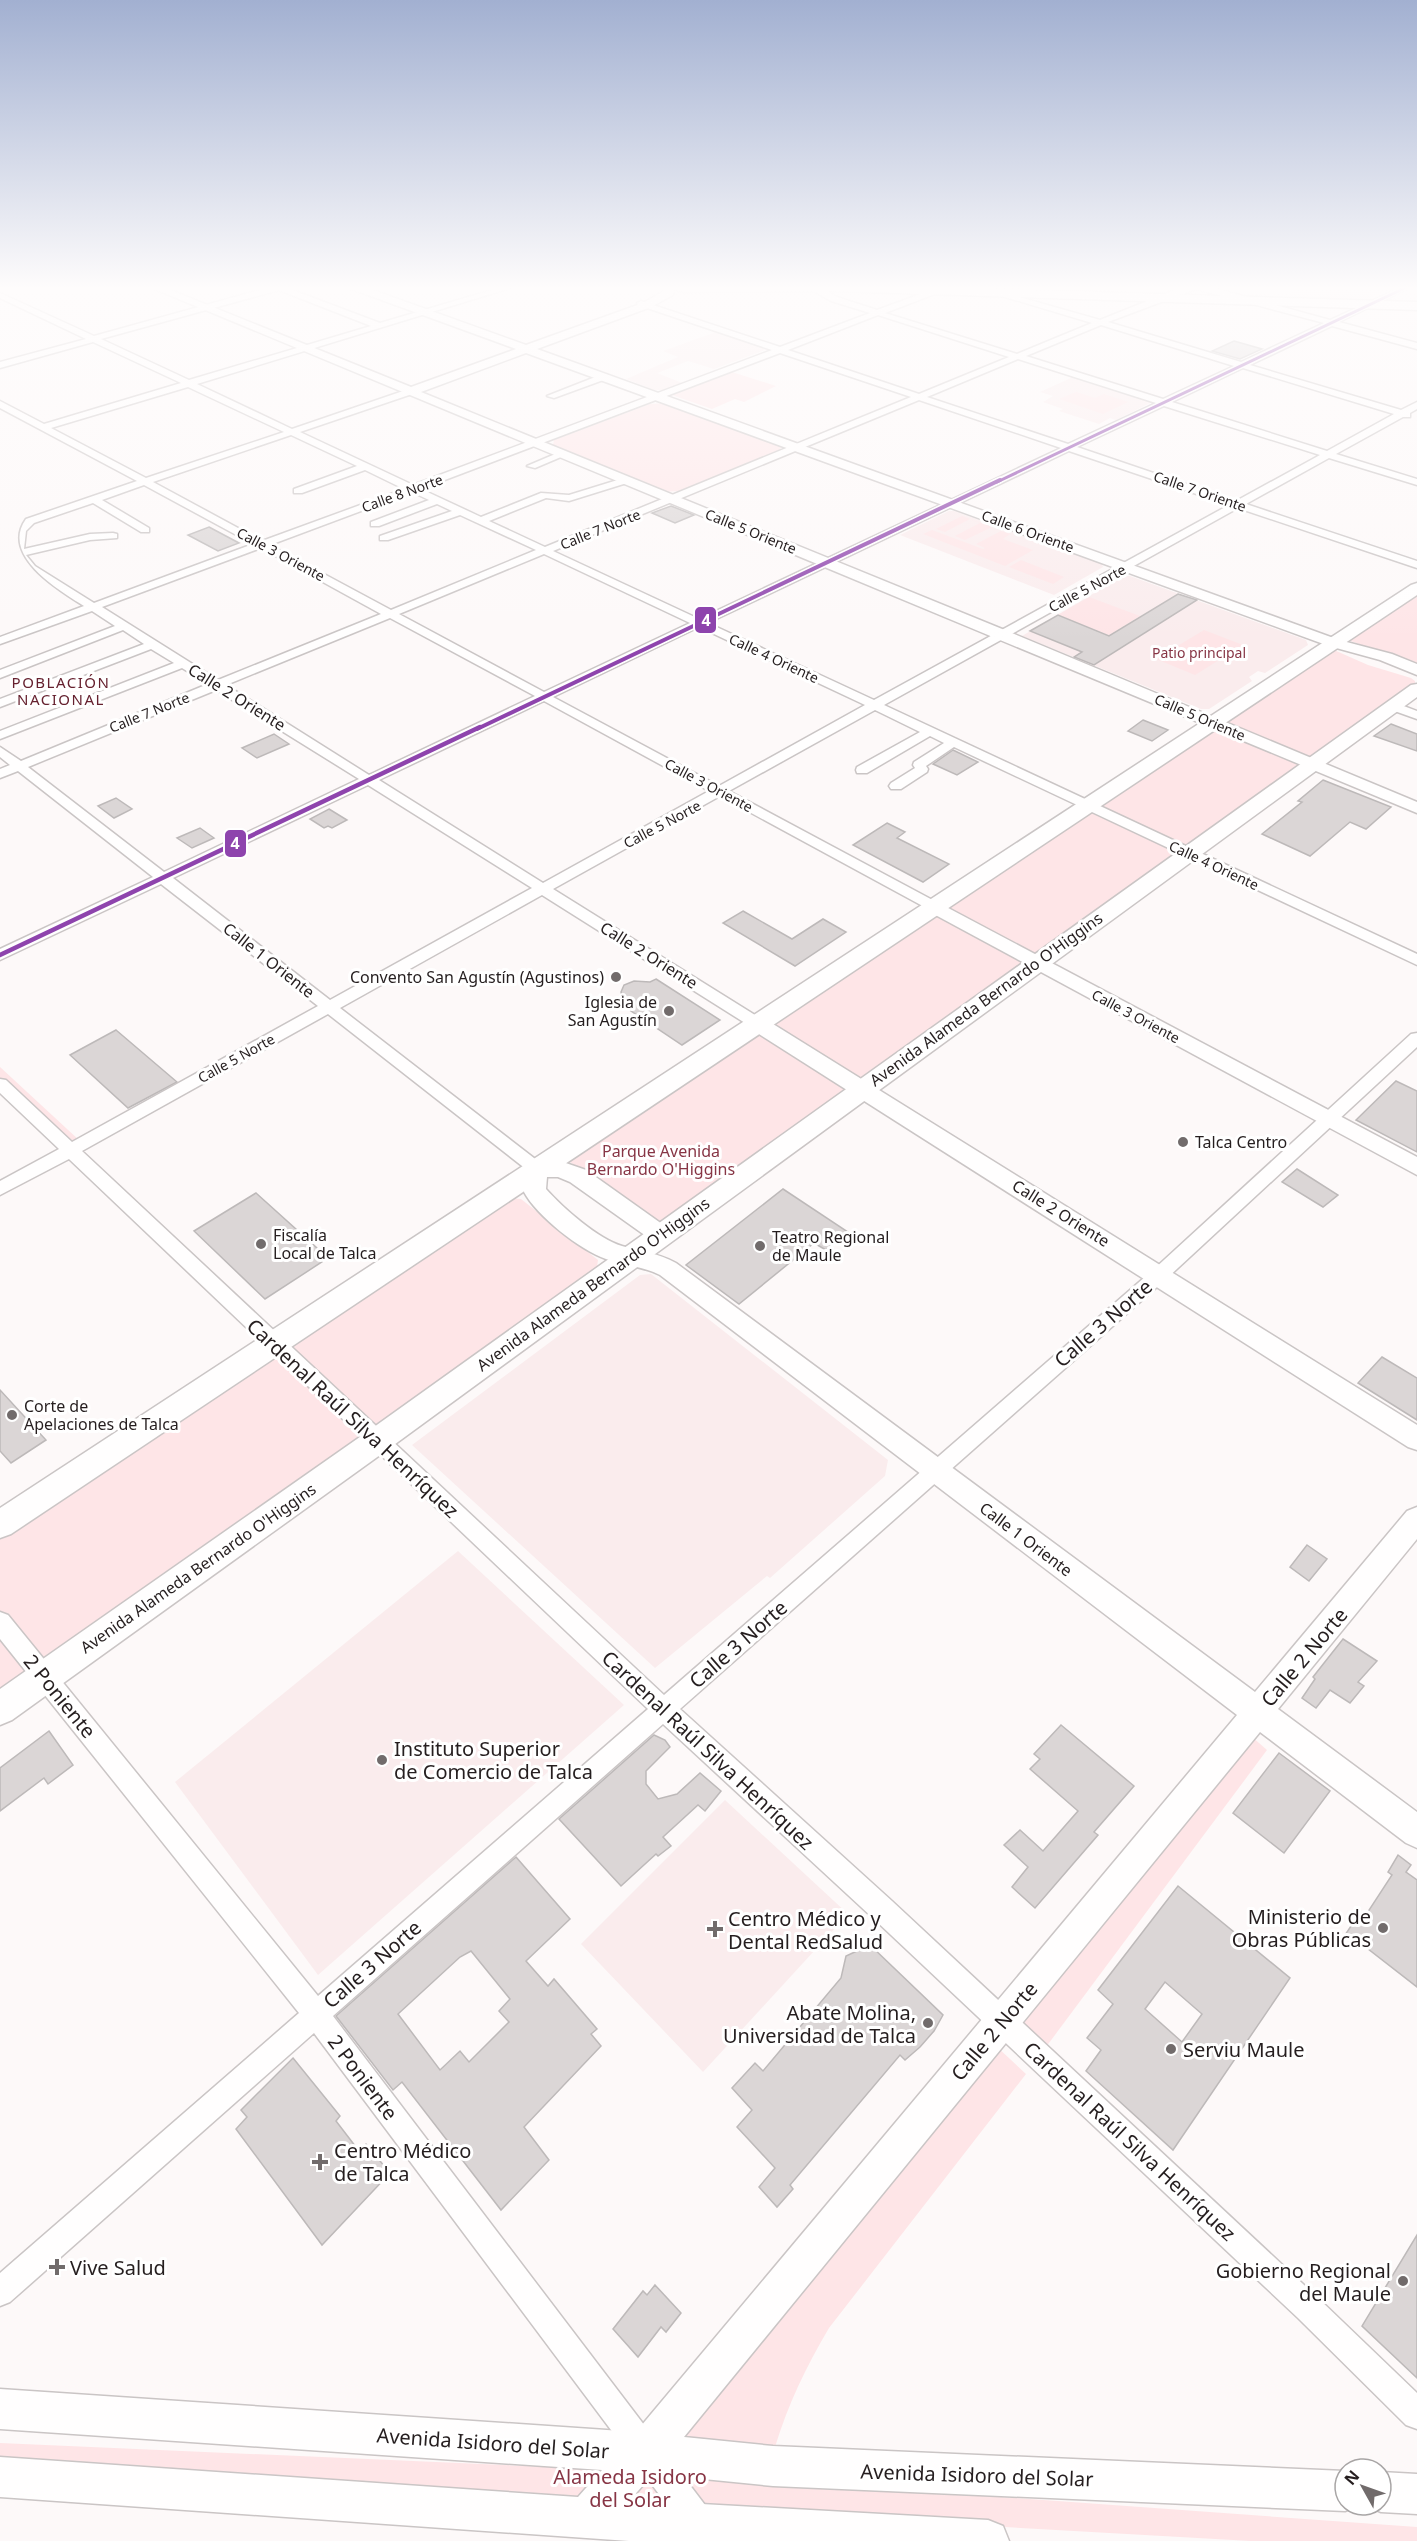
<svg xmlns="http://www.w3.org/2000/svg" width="1417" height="2541" viewBox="0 0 1417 2541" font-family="'Noto Sans',sans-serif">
	<rect width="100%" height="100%" fill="#fdf9f9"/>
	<g fill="#faeced">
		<path d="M1294,285H1400L1363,301L1290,299Z"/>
		<path d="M716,332L767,349L714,369L688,361L657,373L682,383L664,390H654L626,379L678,357L663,351Z"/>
		<path d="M1073,377L1152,402L1116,420L1110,418L1099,424L1059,411L1063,409L1043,402L1053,396L1040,392Z"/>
		<path d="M949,511H954L1102,564L1103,567L1054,595L900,535Z"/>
		<path d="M1123,576H1130L1306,640L1308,645L1265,673L1258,671L1249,677L1252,681L1209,709H1201L1022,636Z"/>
		<path d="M651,1274L888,1460L885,1476L770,1578L767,1576L655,1668L412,1445L640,1275Z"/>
		<path d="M458,1551L624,1705L318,1975L175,1782Z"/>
		<path d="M725,1800L848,1914L703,2072L581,1944Z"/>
	</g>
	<g fill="#fee5e7">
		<path d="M732,372L776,386L744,402L735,399L712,409L672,395Z"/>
		<path d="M1076,392L1095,398L1104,394L1128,402L1103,414L1059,399Z"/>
		<path d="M665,403L781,446L780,452L679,491L663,492L553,445L554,440L650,404Z"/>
		<path d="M962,516L992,527L965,540L955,536L980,523L970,519L945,532L936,529Z"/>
		<path d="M932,530L983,549L985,548L976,544L1001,531L1010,534L1003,539L1033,550L1005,566L923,534Z"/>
		<path d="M1021,560L1064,577L1053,584L1009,567Z"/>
		<path d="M1417,593V665L1348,640Z"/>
		<path d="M1089,597L1140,616L1109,635L1058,615Z"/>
		<path d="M1204,630L1243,645L1195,675L1156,659Z"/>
		<path d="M1334,650L1368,665L1411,678L1415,681V683L670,1220L654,1221L570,1162L569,1161Z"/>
		<path d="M0,1067L80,1141L72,1146L0,1079Z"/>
		<path d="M510,1198L521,1199L598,1260L596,1274L0,1701V1536Z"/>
		<path d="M1251,1736L1267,1750L1046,2047L1015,2020Z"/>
		<path d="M995,2045L1026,2074L829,2328C806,2367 788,2404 775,2447L683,2446L679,2430Z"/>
		<path d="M0,2443L640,2471L1417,2527V2541H1251L0,2470Z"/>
	</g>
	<g fill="#dbd6d6" stroke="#bdb9b9" stroke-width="1.5" fill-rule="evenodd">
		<path d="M1234,341L1262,349L1240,359L1212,351Z"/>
		<path d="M671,506L694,515L675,523L652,513Z"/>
		<path d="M209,527L239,543L218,551L188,535Z"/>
		<path d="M1178,594L1197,600L1094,665L1074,657L1082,652L1030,631L1058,615L1109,636Z"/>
		<path d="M1143,720L1168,730L1152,741L1128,731Z"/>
		<path d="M1391,724L1417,734V751L1374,736Z"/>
		<path d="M274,734L289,744L257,758L242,748Z"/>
		<path d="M953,750L978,762L957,775L933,764Z"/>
		<path d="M1323,780L1391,807L1366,829L1350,822L1310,856L1262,834L1302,802L1298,801Z"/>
		<path d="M116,798L132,809L114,818L98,806Z"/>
		<path d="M329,809L347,820L332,828L328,826L324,828L310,819Z"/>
		<path d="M887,823L905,832L897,838L949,864L923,882L853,845Z"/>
		<path d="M200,828L214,838L192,848L177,838Z"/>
		<path d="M743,911L792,939L823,919L846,932L795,966L723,923Z"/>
		<path d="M656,979L720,1020L682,1045L625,1007L621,992L624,985L634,981L650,982Z"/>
		<path d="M116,1030L177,1082L128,1108L70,1055Z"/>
		<path d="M1396,1081L1417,1091V1152L1356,1120Z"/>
		<path d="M1297,1169L1338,1195L1323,1207L1282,1182Z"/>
		<path d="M783,1189L848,1232L826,1250L814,1243L739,1304L686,1265Z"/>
		<path d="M256,1193L328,1258L265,1299L194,1231Z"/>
		<path d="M1382,1357L1417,1378V1420L1358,1383Z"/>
		<path d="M0,1390L46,1440L11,1463L0,1451Z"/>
		<path d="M1307,1545L1327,1559L1309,1581L1290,1567Z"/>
		<path d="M1343,1639L1377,1661L1358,1682L1364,1686L1350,1703L1330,1690L1316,1708L1302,1698L1315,1679L1313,1677Z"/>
		<path d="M1061,1725L1134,1786L1094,1832L1098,1835L1035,1908L1012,1887L1028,1867L1004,1845L1020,1830L1043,1851L1078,1811L1030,1769L1040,1759L1034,1754Z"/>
		<path d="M49,1731L73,1765L48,1784L44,1778L0,1811V1768Z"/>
		<path d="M654,1735L665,1740L670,1747L646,1771V1784L658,1799L677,1794L700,1773L721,1791L705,1811L698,1805L663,1837L671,1846L658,1856L656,1854L621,1886L559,1819Z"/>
		<path d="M1279,1753L1330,1791L1284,1853L1233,1813Z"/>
		<path d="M1398,1855L1411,1865L1406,1872L1417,1880V1987L1359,1942L1357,1944L1345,1935L1357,1917L1362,1921L1392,1875L1388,1872Z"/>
		<path d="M516,1857L570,1919L526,1961L548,1986L554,1979L597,2029L591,2034L601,2046L524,2127L549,2160L501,2210L402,2082L393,2090L336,2016ZM471,1951L510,1999L499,2011L509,2022L469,2062L460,2051L440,2070L398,2014L460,1957Z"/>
		<path d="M1178,1886L1290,1978L1173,2150L1086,2071L1101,2050L1087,2038L1113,2004L1098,1990ZM1165,1982L1202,2014L1182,2042L1145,2009Z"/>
		<path d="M870,1945L943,2015L934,2031L920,2047L905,2060L900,2055L790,2185L793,2189L777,2207L759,2187L775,2168L737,2127L752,2110L732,2088L755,2063L763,2071L841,1978L846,1956Z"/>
		<path d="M293,2058L340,2116L336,2121L359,2151L366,2144L390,2173L322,2245L236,2129L247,2117L241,2110Z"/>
		<path d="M1417,2235V2378L1362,2326Z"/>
		<path d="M655,2285L681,2313L666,2332L661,2327L638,2357L613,2329L643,2291L647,2295Z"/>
	</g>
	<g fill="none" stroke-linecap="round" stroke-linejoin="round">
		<g stroke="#cac5c5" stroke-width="3">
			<g id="street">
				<path d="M278,285H292L287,288L380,323L509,285H520L197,384L292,429L409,389H415V393L300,432L413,485L772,350L638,305L637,303L641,301L780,347L870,313L831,301L810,289V285H816L837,297L877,310L937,288H940V292L885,313L1017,354L1092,323L995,294V290L1100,320L1187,285H1203L1330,320L1406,285H1415L1339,322L1417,343V349L1332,326L1250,365L1401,410L1417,402V409L1410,413V417H1403L1336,454L1417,479V485L1329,458L1246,504L1417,561V568L1238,508L884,705L1417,954V965L954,747L926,766L928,769L927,772L901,789H891L889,786L891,783L915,768L913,765L914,762L944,743L930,736L867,773H857L856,770L857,767L920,732L875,710L729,791L940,904L942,907L940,910H930L720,796L553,889L763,1020L766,1024L763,1028H753L542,895L340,1008L543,1165L545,1169L543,1173H531L328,1014L82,1151L664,1695L1153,1270L1411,1034L1417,1033V1047L1165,1280L680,1709L892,1901L1318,2298L1417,2393V2429L1406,2425L1298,2318L874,1919L663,1724L333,2016L724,2530L729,2541H694L314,2033L10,2302L0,2306V2273L299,2013L0,1639V1612L8,1615L318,1996L648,1709L69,1159L0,1195V1181L59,1149L0,1093V1079L6,1080L72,1142L318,1006L161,884L0,960V949L153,877L18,771L0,778V769L10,765L0,757V747L21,761L208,684L182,668L0,739V731L174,663L151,649L0,707V699L144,644L123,630L0,678V670L115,626L92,611L0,644V637L84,606C58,590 0,555 26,519L137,481L0,408V401L44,424L181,383L93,342L0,368V362L86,339L0,298V293L94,336ZM1196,289L1324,323L1241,362L1108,322ZM279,290L371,326L189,380L101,339ZM878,315L1009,357L919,394L788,350ZM1101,325L1234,366L1163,399L1026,356ZM780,353L911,397L545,547L489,521L546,498L569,501L630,482V478H624L569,495L541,493L481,517L421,489ZM1018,359L1156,403L1068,444L927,397ZM1243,368L1394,414L1327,451L1172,402ZM188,387L284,432L146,478L51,428ZM919,400L1061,448L699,619L553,551ZM1164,406L1320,455L1236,501L1077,447ZM291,435L357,466L294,489V493H302L365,470L404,489L262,541L153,482ZM1069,451L1229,505L874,700L708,623ZM144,485L253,544L94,603L35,566L26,555L90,540L117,538V534L113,533L90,534L24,549L26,531L34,523L93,503L141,532H149V528L102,500ZM412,492L429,500L371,522V526H379L437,504L452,511L380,536V540H388L460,515L536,550L391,610L270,545ZM261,548L381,614L218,680L102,607ZM544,554L690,623L544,692L399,614ZM390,618L535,696L369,775L226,685ZM699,627L865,705L719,786L553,697ZM216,690L359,779L164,872L28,767ZM544,701L709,791L543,883L379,780ZM368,785L532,888L330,1000L173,878Z"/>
				<path d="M603,374L607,377L606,379L554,398L547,396Z"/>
				<path d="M560,452L568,454L535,468L527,466Z"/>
				<path d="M1393,702L1417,711V719L1389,709L1387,706Z"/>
			</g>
		</g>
		<g stroke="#cac5c5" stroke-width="3">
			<g id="secondary">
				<path d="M145,285H158L411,387L516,349L346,287L345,285H359L526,345L643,303L664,291L665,285H675L673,295L651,307L537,349L1339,640L1392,654L1417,664V675L1380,660L1329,646L526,353L421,392L1007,631L1417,802V813Z"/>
				<path d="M935,901L1417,1157V1175L928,911L925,907L928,903Z"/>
				<path d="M758,1017L765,1019L1417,1425V1450L1408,1447L751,1029L748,1024L751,1019Z"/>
				<path d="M537,1161H560L586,1170L669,1229L673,1235L669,1241L661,1244L653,1241L570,1182L558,1177H547L546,1189C563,1208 598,1239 622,1246C641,1252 659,1253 676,1263L1255,1692L1407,1511L1417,1507V1539L1278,1709L1417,1812V1848L1406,1843L1260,1732L684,2437L773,2446L1345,2471V2505H1359L1345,2511L773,2486L653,2474L630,2500L988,2520L1003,2526L1009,2541H629L0,2497V2457L578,2497L602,2470L0,2429V2389L636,2432L1237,1715L660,1275C643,1266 624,1266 606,1259C580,1250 537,1216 524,1192L526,1169L529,1163Z"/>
				<path d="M1381,2472L1417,2474V2514L1381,2512L1367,2506L1381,2505Z"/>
			</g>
		</g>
		<g stroke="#cac5c5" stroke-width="3">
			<g id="primary">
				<path d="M662,285H868L1417,302V310L833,291L684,292L664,287Z"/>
				<path d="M1417,583V595L11,1534L0,1538V1508L1411,585Z"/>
				<path d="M1417,684V697L387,1450L12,1720L0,1725V1689L367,1432L1411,685Z"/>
			</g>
		</g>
		<use href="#street" fill="#fffefe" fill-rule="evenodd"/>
		<use href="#secondary" fill="#fffefe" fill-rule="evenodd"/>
		<use href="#primary" fill="#fffefe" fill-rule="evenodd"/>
		<g stroke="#fff" stroke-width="5">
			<path id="bus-1-far2" d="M997,482L1411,285"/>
		</g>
		<g stroke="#fff" stroke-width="7">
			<path id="bus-1-far1" d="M477,729L1000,480"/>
		</g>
		<g stroke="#fff" stroke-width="8">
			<path id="bus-1" d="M0,955L480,727"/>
		</g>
		<use href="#bus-1-far2" stroke="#8e44ad" stroke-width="3"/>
		<use href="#bus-1-far1" stroke="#8e44ad" stroke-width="4"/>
		<use href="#bus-1" stroke="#8e44ad" stroke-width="4.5"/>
	</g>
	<linearGradient id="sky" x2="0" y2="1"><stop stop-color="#a2b0d1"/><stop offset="0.45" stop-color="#fefcfc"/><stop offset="1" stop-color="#fefcfc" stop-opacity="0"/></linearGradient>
	<rect width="1417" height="640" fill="url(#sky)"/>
	<g fill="#716b6b" stroke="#fff" stroke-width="2">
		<circle cx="616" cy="977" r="6"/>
		<circle cx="669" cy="1011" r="6"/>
		<circle cx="1183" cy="1142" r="6"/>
		<circle cx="261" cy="1244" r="6"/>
		<circle cx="760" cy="1246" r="6"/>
		<circle cx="12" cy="1415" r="6"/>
		<circle cx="382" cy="1760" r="6"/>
		<circle cx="1383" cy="1928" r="6"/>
		<path d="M712 1920h6v6h6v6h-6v6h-6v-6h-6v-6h6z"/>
		<circle cx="928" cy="2023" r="6"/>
		<circle cx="1171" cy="2049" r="6"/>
		<path d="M317 2153h6v6h6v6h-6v6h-6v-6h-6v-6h6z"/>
		<path d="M54 2258h6v6h6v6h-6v6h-6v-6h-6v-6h6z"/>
		<circle cx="1403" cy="2281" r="6"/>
	</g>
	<g text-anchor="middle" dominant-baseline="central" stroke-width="6" stroke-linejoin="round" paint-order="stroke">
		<g font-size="14" fill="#251e1f" stroke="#fff">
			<text transform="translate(1200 491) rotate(19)">Calle 7 Oriente</text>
			<text transform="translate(402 493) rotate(-20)">Calle 8 Norte</text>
			<text transform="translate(600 529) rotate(-22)">Calle 7 Norte</text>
			<text transform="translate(751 531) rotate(22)">Calle 5 Oriente</text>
			<text transform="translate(1028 531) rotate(20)">Calle 6 Oriente</text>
			<text transform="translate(281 554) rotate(28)">Calle 3 Oriente</text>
			<text transform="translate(1087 588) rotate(-28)">Calle 5 Norte</text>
			<text transform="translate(774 658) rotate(25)">Calle 4 Oriente</text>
			<text transform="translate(149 712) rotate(-22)">Calle 7 Norte</text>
			<text transform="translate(1200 717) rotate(23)">Calle 5 Oriente</text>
			<text transform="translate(709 785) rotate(28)">Calle 3 Oriente</text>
			<text transform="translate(662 824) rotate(-28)">Calle 5 Norte</text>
			<text transform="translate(1214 865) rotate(25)">Calle 4 Oriente</text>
			<text transform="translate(1136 1016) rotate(28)">Calle 3 Oriente</text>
			<text transform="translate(236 1058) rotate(-29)">Calle 5 Norte</text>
		</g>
		<g font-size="14" fill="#873545" stroke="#fff">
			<text x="1199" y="652">Patio principal</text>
		</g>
		<g font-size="15" letter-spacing="1.5" fill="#66212f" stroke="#fff">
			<text x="61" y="682">POBLACIÓN<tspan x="61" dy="17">NACIONAL</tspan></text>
		</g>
		<g font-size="16" fill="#251e1f" stroke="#fff">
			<text transform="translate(237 697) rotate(32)">Calle 2 Oriente</text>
			<text transform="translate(649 955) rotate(32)">Calle 2 Oriente</text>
			<text transform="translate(269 960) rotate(38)">Calle 1 Oriente</text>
			<text transform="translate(986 999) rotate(-36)">Avenida Alameda Bernardo O'Higgins</text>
			<text transform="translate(1061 1213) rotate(32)">Calle 2 Oriente</text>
			<text transform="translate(593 1284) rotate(-36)">Avenida Alameda Bernardo O'Higgins</text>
			<text transform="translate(1026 1539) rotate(37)">Calle 1 Oriente</text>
			<text transform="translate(198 1568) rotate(-35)">Avenida Alameda Bernardo O'Higgins</text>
		</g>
		<g font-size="16" fill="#251e1f" stroke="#fff" text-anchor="start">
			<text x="604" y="977" text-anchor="end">Convento San Agustín (Agustinos)</text>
			<text x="657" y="1002" text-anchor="end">Iglesia de<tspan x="657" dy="18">San Agustín</tspan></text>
			<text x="1195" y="1142">Talca Centro</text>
			<text x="273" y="1235">Fiscalía<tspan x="273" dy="18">Local de Talca</tspan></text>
			<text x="772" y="1237">Teatro Regional<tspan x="772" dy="18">de Maule</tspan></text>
			<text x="24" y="1406">Corte de<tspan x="24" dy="18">Apelaciones de Talca</tspan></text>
		</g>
		<g font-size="16" fill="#873545" stroke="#fff">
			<text x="661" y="1151">Parque Avenida<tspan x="661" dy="18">Bernardo O'Higgins</tspan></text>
		</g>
		<g font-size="20" fill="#251e1f" stroke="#fff">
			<text transform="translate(1103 1323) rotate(-41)">Calle 3 Norte</text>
			<text transform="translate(353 1418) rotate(43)">Cardenal Raúl Silva Henríquez</text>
			<text transform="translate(738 1644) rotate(-41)">Calle 3 Norte</text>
			<text transform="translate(1304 1657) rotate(-50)">Calle 2 Norte</text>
			<text transform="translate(60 1696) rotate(51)">2 Poniente</text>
			<text transform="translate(708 1750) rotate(43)">Cardenal Raúl Silva Henríquez</text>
			<text transform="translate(372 1964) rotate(-41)">Calle 3 Norte</text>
			<text transform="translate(994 2031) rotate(-50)">Calle 2 Norte</text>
			<text transform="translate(363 2077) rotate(53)">2 Poniente</text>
			<text transform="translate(1130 2141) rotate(43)">Cardenal Raúl Silva Henríquez</text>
			<text transform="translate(493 2443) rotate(4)">Avenida Isidoro del Solar</text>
			<text transform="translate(977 2475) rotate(2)">Avenida Isidoro del Solar</text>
		</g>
		<g font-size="20" fill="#251e1f" stroke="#fff" text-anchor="start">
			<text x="394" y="1748">Instituto Superior<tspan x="394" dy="23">de Comercio de Talca</tspan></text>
			<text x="1371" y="1916" text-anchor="end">Ministerio de<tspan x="1371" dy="23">Obras Públicas</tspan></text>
			<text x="728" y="1918">Centro Médico y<tspan x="728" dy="23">Dental RedSalud</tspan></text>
			<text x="916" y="2012" text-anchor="end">Abate Molina,<tspan x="916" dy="23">Universidad de Talca</tspan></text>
			<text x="1183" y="2049">Serviu Maule</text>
			<text x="334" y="2150">Centro Médico<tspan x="334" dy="23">de Talca</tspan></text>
			<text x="70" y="2267">Vive Salud</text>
			<text x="1391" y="2270" text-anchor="end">Gobierno Regional<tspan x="1391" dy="23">del Maule</tspan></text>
		</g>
		<g font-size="20" fill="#873545" stroke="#fff">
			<text x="630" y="2476">Alameda Isidoro<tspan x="630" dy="23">del Solar</tspan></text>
		</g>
	</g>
	<g stroke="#fff" stroke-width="2">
		<rect x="694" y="606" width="23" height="28" rx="6" fill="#8e44ad"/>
		<rect x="224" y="829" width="23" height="29" rx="6" fill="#8e44ad"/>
	</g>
	<g font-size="16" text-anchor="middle" font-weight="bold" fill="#fff">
		<text x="706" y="626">4</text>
		<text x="235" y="849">4</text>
	</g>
	<g transform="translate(1363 2487) rotate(310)"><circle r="28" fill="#ffffff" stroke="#a8a5a5" stroke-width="1.5"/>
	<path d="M0-4.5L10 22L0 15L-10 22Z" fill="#716b6b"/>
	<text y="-9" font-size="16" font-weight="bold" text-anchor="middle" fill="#251e1f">N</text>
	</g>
</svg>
